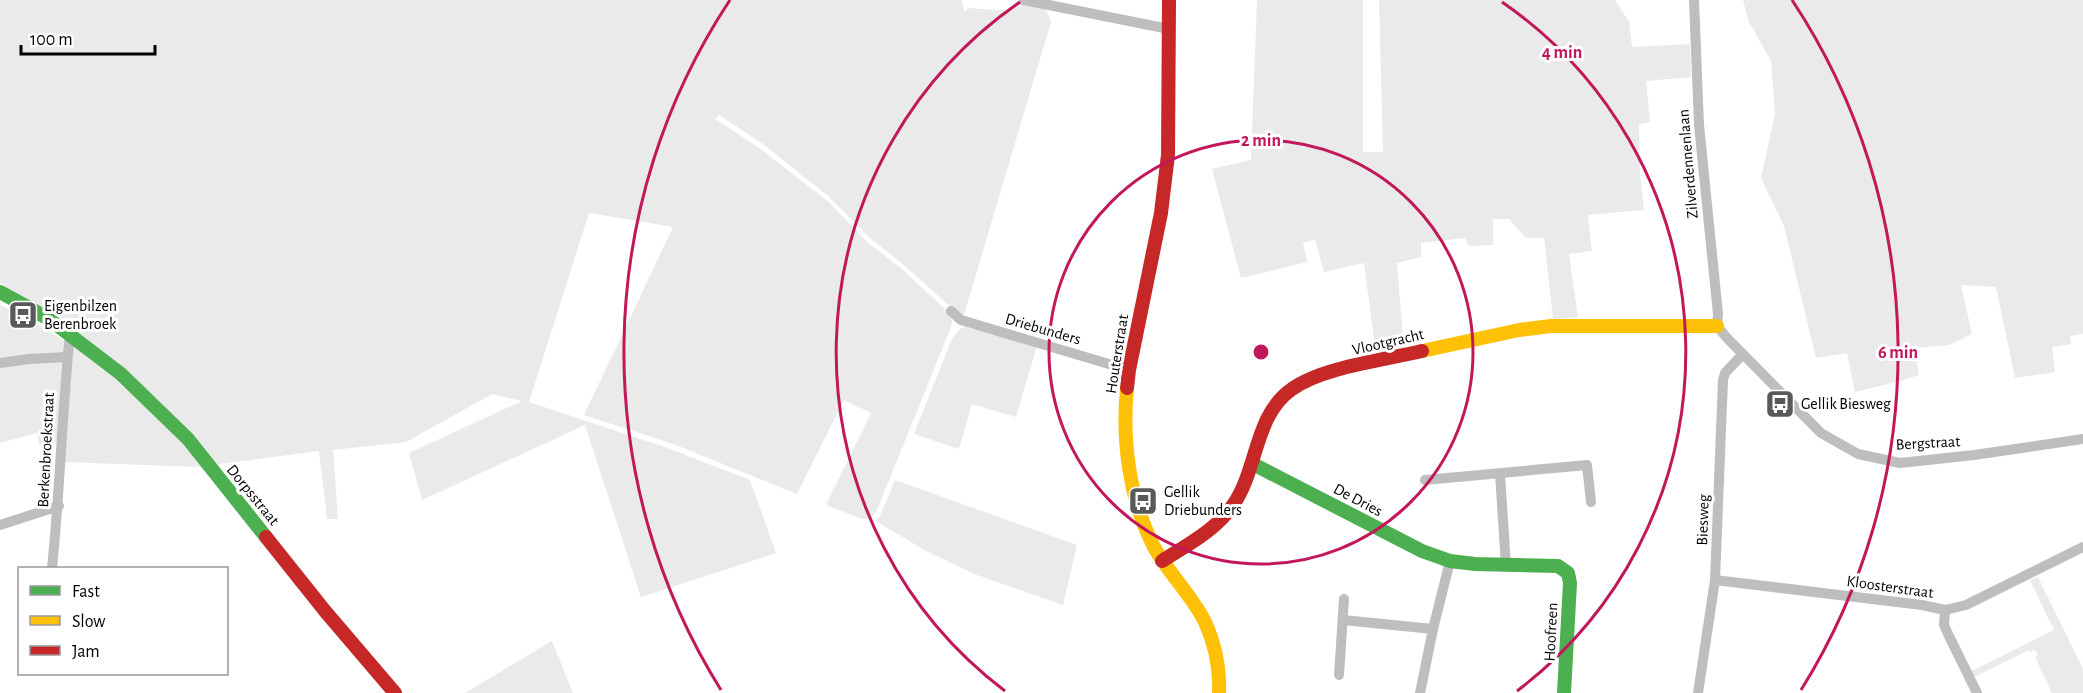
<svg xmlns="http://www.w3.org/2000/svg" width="2083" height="693" viewBox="0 0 2083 693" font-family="'Alegreya Sans',sans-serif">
	<rect width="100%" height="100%" fill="#fff"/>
	<g fill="#eaeaea">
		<path d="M0,0H962L964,12L969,8L1013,11L1015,2L1045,7L1051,22L963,318L904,265L871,239L827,195L763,144L719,115L715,119L759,148L829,202L867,242L902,269L947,311L952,321L951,327L877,510C872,517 870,520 862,519L826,505L871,413L844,400L797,494L676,445L584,415L673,227L589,213L529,402L662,446L750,480L776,553L641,597L585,425L422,500L409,453L522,401L492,394L406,442L333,450L338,519H327L319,451L198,467L64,462L75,330L0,283Z"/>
		<path d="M1257,0H1363V152H1383L1379,0H1615L1629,22L1632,47L1690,44L1691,77L1646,81L1650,122L1639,124L1640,175L1644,210L1588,215L1592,251L1569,254L1578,317L1553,319L1544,238H1526L1509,219H1493V245L1469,246L1465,238L1421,243V257L1397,263L1404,350L1376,355L1364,263L1324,272L1315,239L1303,243L1307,262L1241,278L1212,169L1251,160Z"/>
		<path d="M1743,0H2083V334L2070,336L2071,344L2052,347L2055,372L2015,378L1996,287L1961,285L1972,334L1949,345L1914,348L1919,375L1900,381L1855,392L1847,353L1816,358L1784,226L1761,178L1775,114L1771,61L1748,20Z"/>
		<path d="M0,305L26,317L66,342L58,441L39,444L37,433L0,443Z"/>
		<path d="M965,327L1037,346L1016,417L972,404L959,449L914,434L952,339L960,329Z"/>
		<path d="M895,480L1077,545L1063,605L977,575L926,551L876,521L880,516Z"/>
		<path d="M2038,577L2083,669V693H2052L2035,657L2038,655L2034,649L2031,652L2029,650L1974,677L1972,671L2054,630L2030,580Z"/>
		<path d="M552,641L573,693H465Z"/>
	</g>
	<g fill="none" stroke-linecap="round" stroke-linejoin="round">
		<g stroke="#bebebe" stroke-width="10">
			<path d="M1024,0L1169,29"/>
			<path d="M1694,0L1699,125L1718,314L1717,326L1727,338L1821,433L1858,454L1900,463L1974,455L2083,439"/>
			<path d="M951,311L961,320L1129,370"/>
			<path d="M0,363L29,359L67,357"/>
			<path d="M1500,474L1506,566"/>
			<path d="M1425,480L1587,465L1591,502"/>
			<path d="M0,525L59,506"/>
			<path d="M52,568C60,490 62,412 70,334"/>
			<path d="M1715,580L1922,605L1945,610L1966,605L2083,547"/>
			<path d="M1945,610L1944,625L1948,634L1977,693"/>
			<path d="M1343,620L1433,629"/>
			<path d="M1339,675L1344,599"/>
			<path d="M1420,693L1433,629L1450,561"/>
			<path d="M1698,693L1715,580L1723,380L1725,373L1742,355"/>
		</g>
		<g stroke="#4caf50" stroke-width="14">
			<path d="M0,292L49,319L121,374L188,439L266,537"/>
			<path d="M1253,464L1422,551L1450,561L1475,564L1558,566L1568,573L1570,583L1564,693"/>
		</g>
		<g stroke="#ffc107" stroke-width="14">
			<path d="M1422,351L1519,330L1551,326H1717"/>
			<path d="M1127,388C1122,441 1129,497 1153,545C1167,572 1192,595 1205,622C1215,644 1220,669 1219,693"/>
		</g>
		<g stroke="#c62828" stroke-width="14">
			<path d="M1127,388L1129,370L1161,213L1168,155L1169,0"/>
			<path d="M266,537L325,611L395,693"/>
			<path d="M1162,561C1187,545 1216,530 1233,505C1258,470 1254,415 1292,389C1322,367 1385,360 1422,351"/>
		</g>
	</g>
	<g fill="none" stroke="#c2185b" stroke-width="3">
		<circle cx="1261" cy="352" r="212"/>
		<path d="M1005 691A425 425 0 0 1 1020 2M1502 2A425 425 0 0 1 1517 691"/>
		<path d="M721 690A637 637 0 0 1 730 0M1792 0A637 637 0 0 1 1801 690"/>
	</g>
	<defs>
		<g id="bus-square" transform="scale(1.5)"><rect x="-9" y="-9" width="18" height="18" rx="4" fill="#595959" stroke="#fff"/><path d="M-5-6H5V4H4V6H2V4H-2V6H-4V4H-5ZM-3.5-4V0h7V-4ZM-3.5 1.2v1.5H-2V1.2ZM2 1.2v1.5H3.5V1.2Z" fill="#fff"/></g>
	</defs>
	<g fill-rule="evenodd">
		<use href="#bus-square" x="23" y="315"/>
		<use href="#bus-square" x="1780" y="404"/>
		<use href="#bus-square" x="1143" y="501"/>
	</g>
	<g text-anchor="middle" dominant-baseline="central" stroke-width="6" stroke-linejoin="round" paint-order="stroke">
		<g font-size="16" fill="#000" stroke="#fff">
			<text transform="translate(1688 164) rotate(-95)">Zilverdennenlaan</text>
			<text transform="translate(1043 329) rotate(16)">Driebunders</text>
			<text transform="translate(1388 342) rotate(-13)">Vlootgracht</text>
			<text transform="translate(1117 354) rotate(-81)">Houterstraat</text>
			<text transform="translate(1928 443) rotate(-3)">Bergstraat</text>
			<text transform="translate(46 450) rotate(-87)">Berkenbroekstraat</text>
			<text transform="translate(253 495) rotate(51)">Dorpsstraat</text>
			<text transform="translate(1358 500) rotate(28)">De Dries</text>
			<text transform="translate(1703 520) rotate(-88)">Biesweg</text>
			<text transform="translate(1890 587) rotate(8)">Kloosterstraat</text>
			<text transform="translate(1551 632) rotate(-87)">Hoofreen</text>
		</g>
		<g font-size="16" fill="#000" stroke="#fff" text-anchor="start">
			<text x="44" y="306">Eigenbilzen<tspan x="44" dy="18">Berenbroek</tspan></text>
			<text x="1801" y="404">Gellik Biesweg</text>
			<text x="1164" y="492">Gellik<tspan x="1164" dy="18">Driebunders</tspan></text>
		</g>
	</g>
	<circle cx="1261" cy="352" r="9" fill="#c2185b" stroke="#fff" stroke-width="3"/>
	<g font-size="18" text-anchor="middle" font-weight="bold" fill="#c2185b" stroke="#fff" stroke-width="6" stroke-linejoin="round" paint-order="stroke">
		<text x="1562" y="58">4 min</text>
		<text x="1261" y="146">2 min</text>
		<text x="1898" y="358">6 min</text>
	</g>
	<rect x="18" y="567" width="210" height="108" fill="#ffffff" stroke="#999999" stroke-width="1.5"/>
	<rect x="30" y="586" width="30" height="9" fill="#4caf50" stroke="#999999" stroke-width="1.5"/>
	<text x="72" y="597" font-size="18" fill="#000000">Fast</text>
	<rect x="30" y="616" width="30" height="9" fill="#ffc107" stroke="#999999" stroke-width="1.5"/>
	<text x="72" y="627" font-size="18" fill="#000000">Slow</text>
	<rect x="30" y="646" width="30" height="9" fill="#c62828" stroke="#999999" stroke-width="1.5"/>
	<text x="72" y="657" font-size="18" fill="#000000">Jam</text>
	<path d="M21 45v9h134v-9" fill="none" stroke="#000000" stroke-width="3"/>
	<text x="30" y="45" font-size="18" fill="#000000" stroke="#ffffff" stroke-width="4.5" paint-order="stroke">100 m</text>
</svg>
